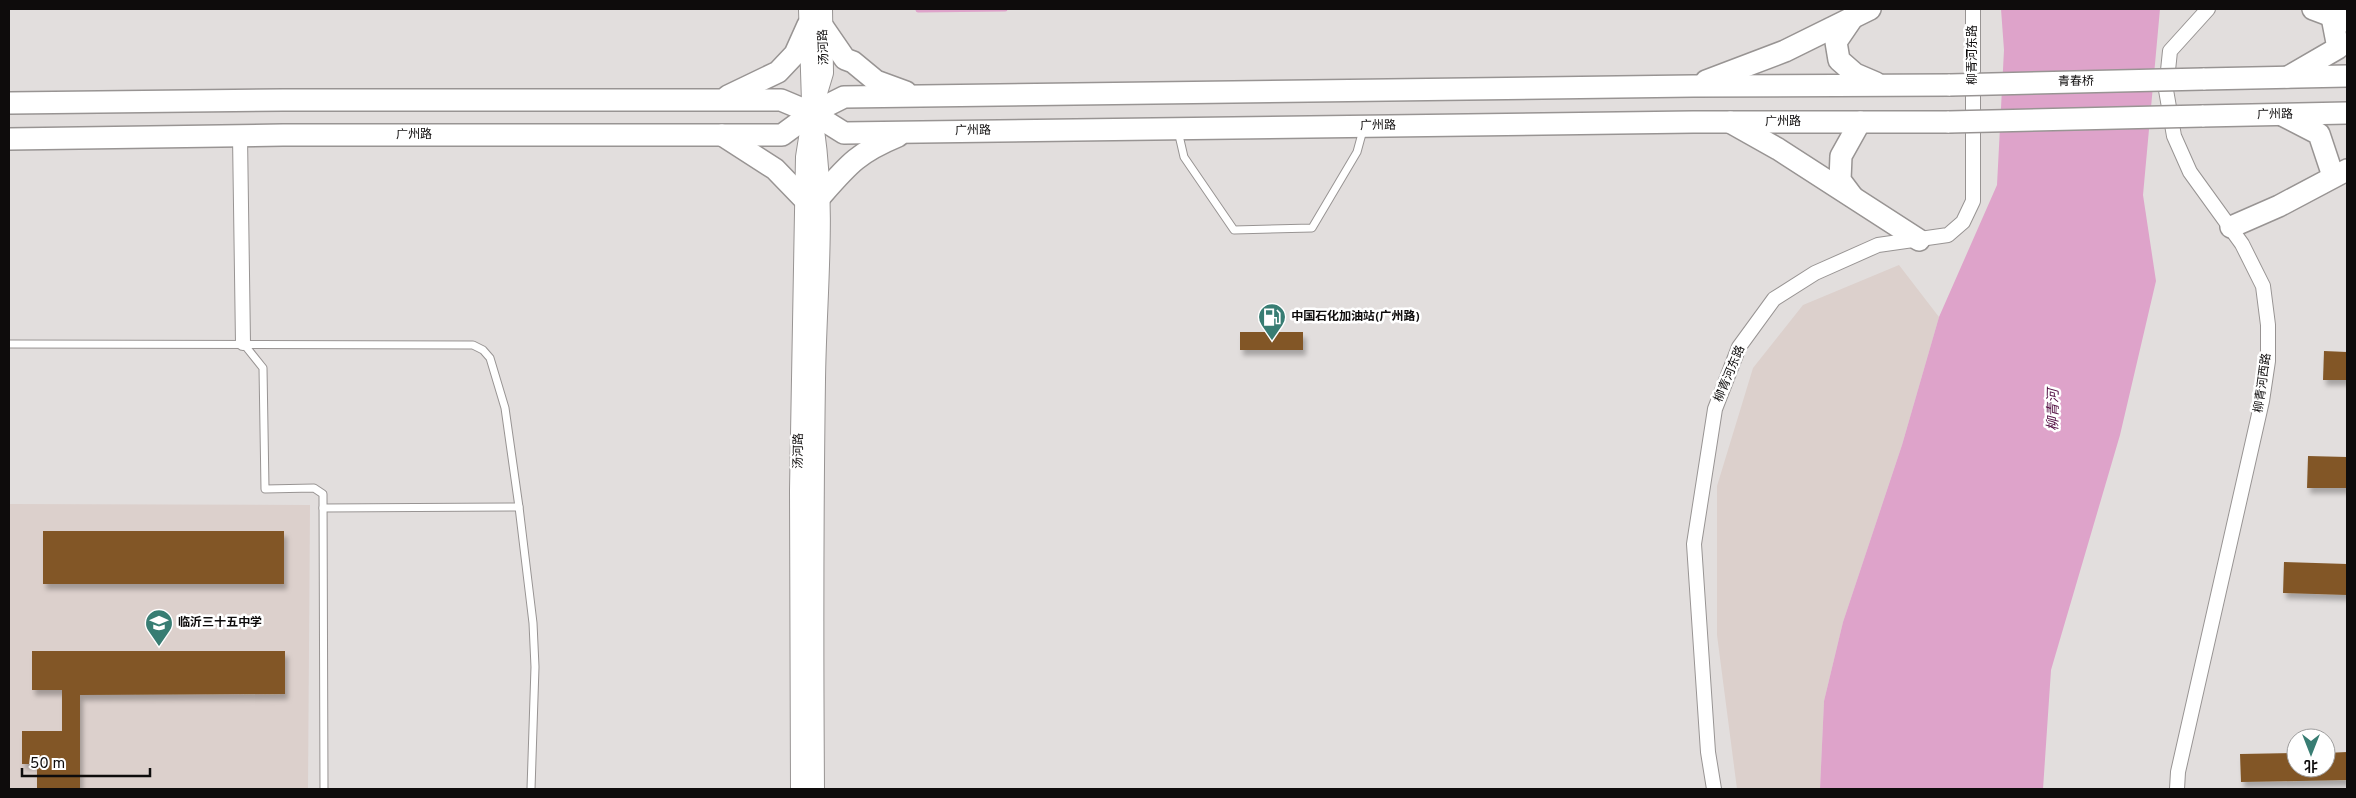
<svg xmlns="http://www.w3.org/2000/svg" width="2356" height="798" viewBox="0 0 2356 798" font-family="Overpass,'Noto Sans SC',sans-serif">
	<defs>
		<filter id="shadow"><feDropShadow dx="3" dy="5.5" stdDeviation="2.5" flood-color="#0004"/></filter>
	</defs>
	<rect width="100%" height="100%" fill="#e2dedd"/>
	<g fill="#dcd0cc">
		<path d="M1899,265L1939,317L1902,445L1843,622L1824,701L1820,789H1737L1717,635V486L1753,368L1803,305Z"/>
		<path d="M9,504L310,505L308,789H9Z"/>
	</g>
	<path fill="#dea3ca" d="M2001,9H2160L2143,195L2156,281L2120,435L2051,670L2043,789H1820L1824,701L1843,622L1902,445L1939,317L1997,185L2004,50Z"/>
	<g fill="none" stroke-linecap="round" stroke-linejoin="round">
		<path stroke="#dea3ca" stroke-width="5" d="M918,10L1005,9"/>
	</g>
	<g fill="#825727" filter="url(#shadow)">
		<rect x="1240" y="332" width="63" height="18"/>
		<path d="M2324,351L2347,352V380H2323Z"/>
		<path d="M2308,456L2347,457V488H2307Z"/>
		<rect x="43" y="531" width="241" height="53"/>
		<path d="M2284,562L2347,564V595L2283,593Z"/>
		<path d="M32,651H285V694L80,695V789H37V764H22V731H62V690H32Z"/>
		<path d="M2347,752V780L2241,782L2240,754L2296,753V768H2326V753Z"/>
	</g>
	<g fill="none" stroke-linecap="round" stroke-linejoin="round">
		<g stroke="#989493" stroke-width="9">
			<g id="service">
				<path d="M1178,131L1184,157L1234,230L1312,228L1357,152L1363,130"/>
				<path d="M243,343L263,368L265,489L314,488L323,494L324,789"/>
				<path d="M9,344L473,345L483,350L490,358L505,408L519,507L533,623L535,667L531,789"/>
				<path d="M323,508L519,507"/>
			</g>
		</g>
		<g stroke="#989493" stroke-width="16">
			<g id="minor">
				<path d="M240,136L243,343"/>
				<path d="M1714,789L1708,752L1694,544L1715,409L1739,347L1774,299L1815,273L1878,245L1948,235L1963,222L1973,201V9"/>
				<path d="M2177,789L2178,772L2262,401L2268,361V325L2263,286L2242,244L2190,172L2174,136L2166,90L2170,51L2208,9"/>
			</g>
		</g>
		<g stroke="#989493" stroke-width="20">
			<g id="tertiary">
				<path d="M808,9L811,102"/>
				<path d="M815,130C827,212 817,297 816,380C814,516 814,653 815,789"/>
				<path d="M800,789L799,490L805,157L812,113L824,73L823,9"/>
			</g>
		</g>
		<g stroke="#989493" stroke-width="24">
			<g id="primary">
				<path d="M2313,9L2345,21"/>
				<path d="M1851,20L1836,42L1839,60L1855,74L1876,83"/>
				<path d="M823,27L845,59L853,62L876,81L906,92"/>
				<path d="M2288,77L2338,48L2332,17"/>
				<path d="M2203,79L2347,76"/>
				<path d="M1706,81L1785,51L1870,9"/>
				<path d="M728,96L778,72L795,54L808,25"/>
				<path d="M9,103L283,100H781L812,113L844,133L1693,122H1949"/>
				<path d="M2202,116L2347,113"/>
				<path d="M2284,116L2319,134L2333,176"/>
				<path d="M1730,122L1778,149L1919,240"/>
				<path d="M722,135L775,169L804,199"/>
				<path d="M9,139L283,135H782L812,113L844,97L1693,86L1950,85"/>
				<path d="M1852,196L1840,180L1841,156L1860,122"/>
				<path d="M819,198C848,165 857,153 898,136"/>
				<path d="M2231,227L2279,206L2347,170"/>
			</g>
		</g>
		<use href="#service" stroke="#fff" stroke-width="7"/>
		<use href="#minor" stroke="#fff" stroke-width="14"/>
		<use href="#tertiary" stroke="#fff" stroke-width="18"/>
		<use href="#primary" stroke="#fff" stroke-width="21"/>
		<g stroke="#989493" stroke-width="24" stroke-linecap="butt">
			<g id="primary-bridge">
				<path d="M1950,85L2203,79"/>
				<path d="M1949,122L2202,116"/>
			</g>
		</g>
		<use href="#primary-bridge" stroke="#fff" stroke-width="21"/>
	</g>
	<defs>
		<g id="fuel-pin" transform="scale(1.4375)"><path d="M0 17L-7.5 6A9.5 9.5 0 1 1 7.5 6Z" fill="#387d73" stroke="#fff"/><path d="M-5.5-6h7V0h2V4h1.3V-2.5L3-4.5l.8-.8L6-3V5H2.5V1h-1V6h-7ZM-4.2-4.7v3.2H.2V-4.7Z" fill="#fff"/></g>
		<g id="school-pin" transform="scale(1.4375)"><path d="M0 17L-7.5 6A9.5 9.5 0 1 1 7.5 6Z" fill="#387d73" stroke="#fff"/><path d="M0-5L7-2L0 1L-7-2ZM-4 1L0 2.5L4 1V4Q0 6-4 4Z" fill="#fff"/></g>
	</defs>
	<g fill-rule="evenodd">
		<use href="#fuel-pin" x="1272" y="317"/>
		<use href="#school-pin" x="159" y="623"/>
	</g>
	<g text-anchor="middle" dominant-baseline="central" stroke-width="5" stroke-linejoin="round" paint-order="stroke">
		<g font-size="12" fill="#0e0c0c" stroke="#fff">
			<text transform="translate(824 47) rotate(-92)">汤河路</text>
			<text transform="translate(1973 55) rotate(-90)">柳青河东路</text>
			<text transform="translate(2076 82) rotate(-1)">青春桥</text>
			<text transform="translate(2275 115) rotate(-1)">广州路</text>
			<text x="1783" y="122">广州路</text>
			<text transform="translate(1378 126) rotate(-1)">广州路</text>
			<text transform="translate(973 131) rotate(-1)">广州路</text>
			<text x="414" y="135">广州路</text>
			<text transform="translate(1730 374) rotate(-67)">柳青河东路</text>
			<text transform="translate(2263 383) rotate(-82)">柳青河西路</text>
			<text transform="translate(799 451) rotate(-89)">汤河路</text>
		</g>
		<g font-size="12" font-weight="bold" fill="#0e0c0c" stroke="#fff" text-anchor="start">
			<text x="1291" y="317">中国石化加油站(广州路)</text>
			<text x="178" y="623">临沂三十五中学</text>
		</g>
		<g font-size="14" font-style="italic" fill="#530f43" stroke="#fff">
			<text transform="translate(2054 410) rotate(-89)">柳青河</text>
		</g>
	</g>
	<rect width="2356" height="798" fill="none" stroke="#0e0c0c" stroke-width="20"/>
	<g transform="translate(2311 753) rotate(180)"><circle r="24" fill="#ffffff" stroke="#9f9e9e"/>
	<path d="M0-4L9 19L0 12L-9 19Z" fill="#387d73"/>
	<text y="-8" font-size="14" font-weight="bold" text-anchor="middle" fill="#0e0c0c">北</text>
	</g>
	<path d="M22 768v8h128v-8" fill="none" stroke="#0e0c0c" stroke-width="2.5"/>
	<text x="30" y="768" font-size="15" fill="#0e0c0c" stroke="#ffffff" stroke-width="4" paint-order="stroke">50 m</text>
</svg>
